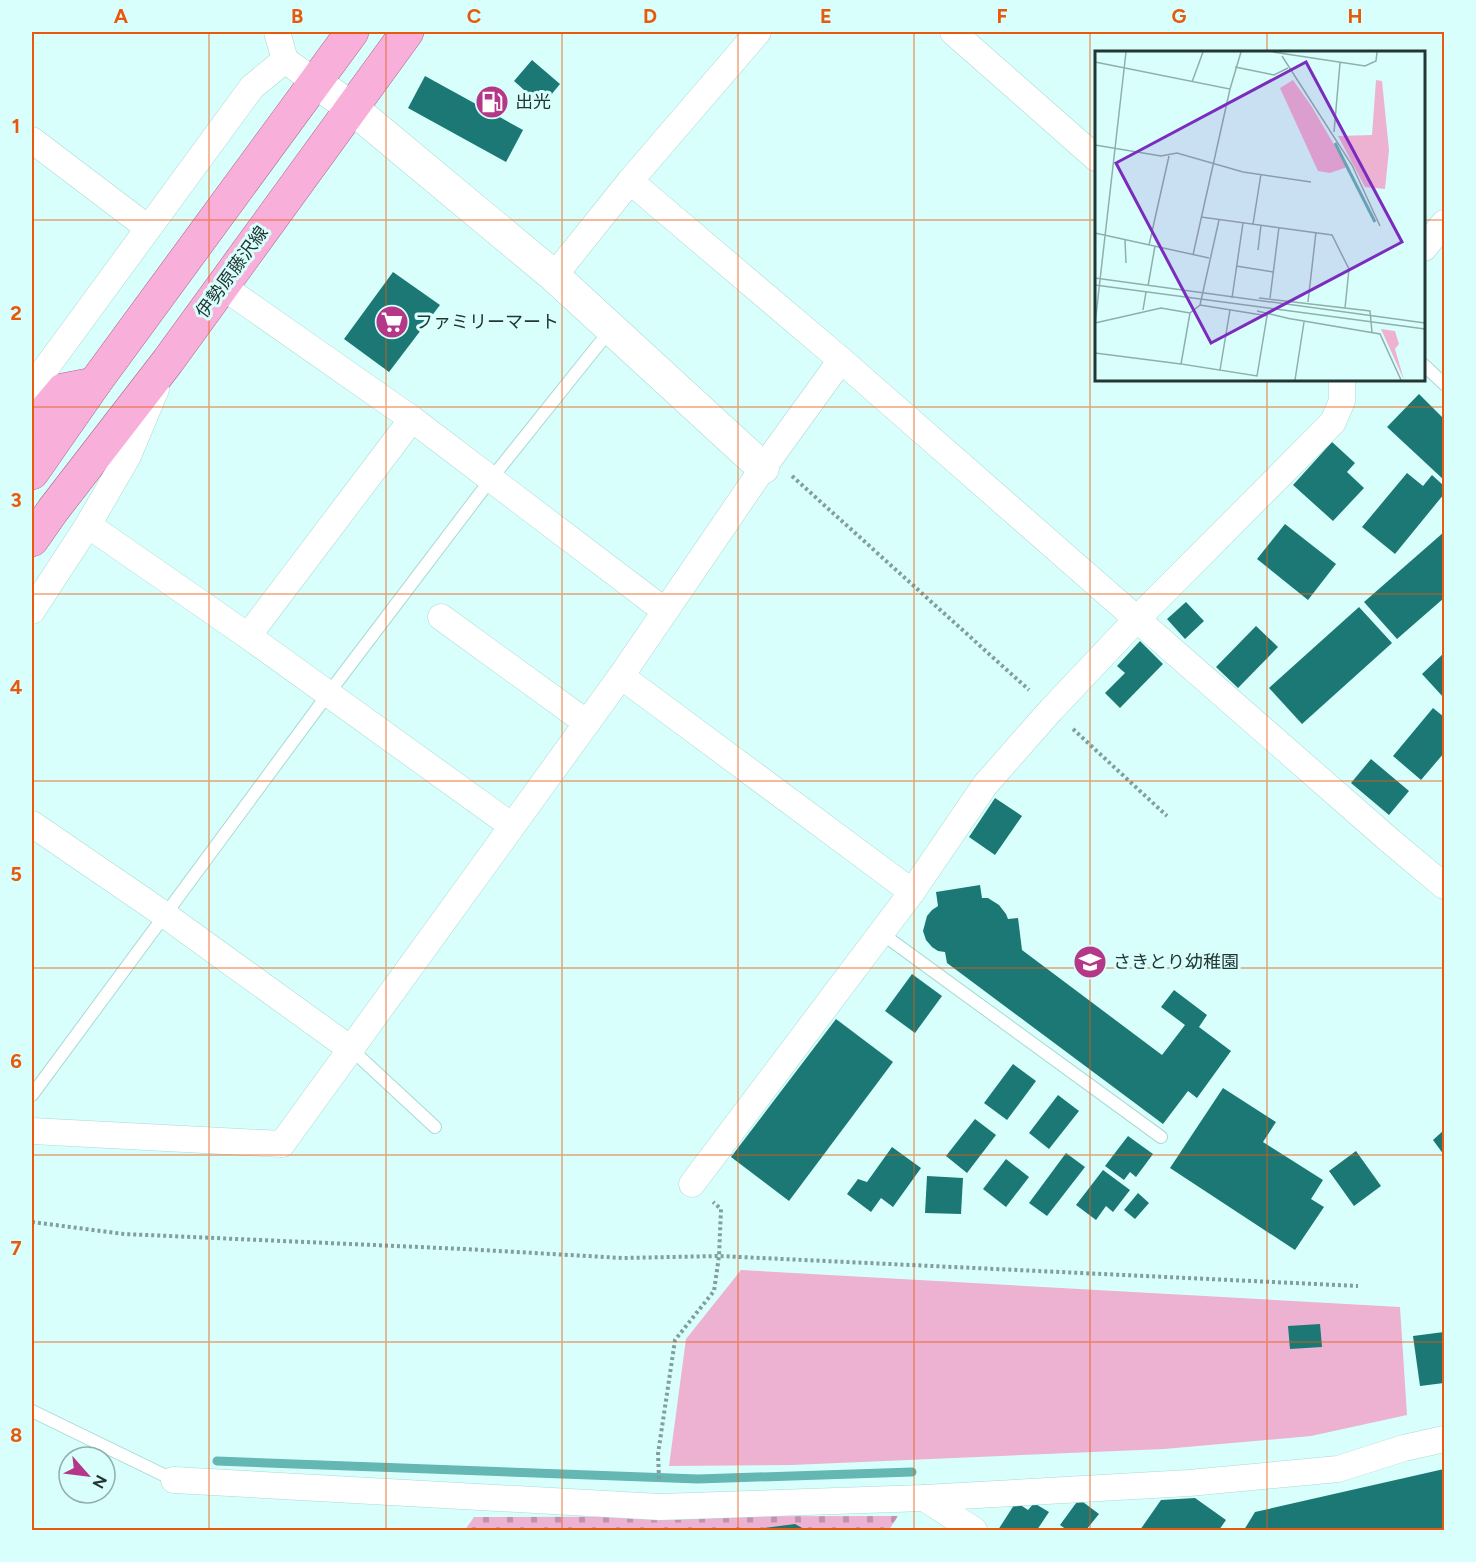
<svg xmlns="http://www.w3.org/2000/svg" width="1476" height="1562" viewBox="0 0 1476 1562" font-family="Figtree,'Noto Sans JP',sans-serif">
	<defs>
		<pattern id="cemetery-stones" width="16" height="16" patternUnits="userSpaceOnUse" patternTransform="scale(1.5)"><rect width="16" height="16" fill="#edb2d2"/><path d="M2 7V4a2 2 0 0 1 4 0v3zM10 15v-3a2 2 0 0 1 4 0v3z" fill="#c092ab"/></pattern>
	</defs>
	<rect width="100%" height="100%" fill="#d8fffc"/>
	<path fill="url(#cemetery-stones)" d="M898,1516L889,1530H465L474,1517Z"/>
	<path fill="#edb2d2" d="M741,1270L1400,1307L1407,1415L1311,1436L1164,1449L792,1465L669,1466L686,1339Z"/>
	<g fill="none" stroke-linecap="round" stroke-linejoin="round">
		<path stroke="#64b7b2" stroke-width="9" d="M217,1461L698,1479L912,1472"/>
	</g>
	<g fill="#1c7874">
		<path d="M532,60L560,84L542,106L514,81Z"/>
		<path d="M425,76L523,130L506,162L408,108Z"/>
		<path d="M393,272L440,305L389,372L344,339Z"/>
		<path d="M1419,394L1444,419V480L1387,427Z"/>
		<path d="M1332,442L1355,463L1347,472L1364,488L1333,521L1293,485Z"/>
		<path d="M1407,473L1423,486L1432,475L1444,486V494L1395,554L1362,527Z"/>
		<path d="M1285,524L1336,564L1308,600L1257,559Z"/>
		<path d="M1444,532V598L1397,639L1364,602Z"/>
		<path d="M1186,602L1204,621L1185,639L1167,619Z"/>
		<path d="M1359,607L1392,643L1302,724L1269,688Z"/>
		<path d="M1256,626L1278,647L1238,688L1216,667Z"/>
		<path d="M1140,641L1163,664L1120,708L1105,693L1125,673L1117,666Z"/>
		<path d="M1444,653V698L1422,674Z"/>
		<path d="M1433,708L1444,717V753L1421,780L1393,756Z"/>
		<path d="M1371,759L1409,791L1389,815L1351,783Z"/>
		<path d="M995,798L1022,816L995,855L969,837Z"/>
		<path d="M980,885L982,898H988L999,905L1006,914L1008,919L1018,918L1022,950L1162,1055L1185,1025L1161,1007L1174,990L1207,1015L1199,1027L1231,1051L1197,1098L1188,1091L1163,1124L947,963L945,952L938,951L932,947L926,940L923,931L927,916L932,910L938,906L936,892Z"/>
		<path d="M912,974L942,996L915,1033L885,1011Z"/>
		<path d="M836,1019L893,1062L789,1201L731,1157Z"/>
		<path d="M1013,1064L1036,1081L1007,1120L984,1103Z"/>
		<path d="M1223,1088L1276,1122L1263,1142L1323,1180L1311,1199L1324,1207L1295,1250L1170,1168Z"/>
		<path d="M1058,1095L1079,1111L1049,1149L1029,1133Z"/>
		<path d="M975,1119L996,1135L967,1173L946,1156Z"/>
		<path d="M1444,1130V1155L1433,1140Z"/>
		<path d="M1128,1136L1153,1154L1136,1177L1130,1172L1124,1180L1105,1166Z"/>
		<path d="M892,1147L921,1168L893,1207L881,1198L871,1212L847,1194L858,1179L867,1182Z"/>
		<path d="M1356,1151L1381,1186L1354,1206L1329,1171Z"/>
		<path d="M1066,1153L1085,1167L1047,1216L1029,1203Z"/>
		<path d="M1006,1159L1029,1177L1006,1207L983,1189Z"/>
		<path d="M1103,1170L1130,1190L1113,1212L1106,1206L1096,1220L1076,1205Z"/>
		<path d="M927,1176L963,1178L961,1214L925,1213Z"/>
		<path d="M1138,1193L1149,1203L1135,1219L1124,1210Z"/>
		<path d="M1320,1324L1322,1347L1290,1349L1288,1326Z"/>
		<path d="M1444,1332V1383L1420,1386L1413,1336Z"/>
		<path d="M1444,1469V1530H1244L1255,1512Z"/>
		<path d="M1195,1498L1226,1520L1219,1530H1140L1161,1500Z"/>
		<path d="M1079,1499L1099,1514L1086,1530H1067L1060,1525Z"/>
		<path d="M1016,1502L1028,1510L1034,1503L1049,1512L1037,1530H998Z"/>
		<path d="M795,1524L806,1530H757V1529Z"/>
	</g>
	<g fill="none" stroke-linecap="round" stroke-linejoin="round">
		<g stroke="#aad9d5" stroke-width="14">
			<g id="service">
				<path d="M1424,365L1444,384"/>
				<path d="M881,933L1161,1137"/>
				<path d="M352,1050L435,1127"/>
				<path d="M32,1095L328,694L491,479L611,329"/>
				<path d="M32,1411L174,1480"/>
			</g>
		</g>
		<g stroke="#aad9d5" stroke-width="27">
			<g id="minor">
				<path d="M277,32L285,60L315,82"/>
				<path d="M953,32L1096,158"/>
				<path d="M32,140L148,228"/>
				<path d="M630,181L841,360L1388,839L1444,886"/>
				<path d="M1424,248L1444,223"/>
				<path d="M554,276L630,181L758,32"/>
				<path d="M222,286L412,419L665,611"/>
				<path d="M32,387L252,87L285,60"/>
				<path d="M88,525L248,636L512,826"/>
				<path d="M32,611L88,525L128,456L156,389"/>
				<path d="M441,617L587,723"/>
				<path d="M248,636L412,419"/>
				<path d="M621,676L912,892"/>
				<path d="M32,824L165,915L352,1050"/>
				<path d="M32,1131L282,1144L621,676L763,468L841,360"/>
				<path d="M692,1184L912,892L985,785L1051,710L1137,619L1333,422L1342,401V380"/>
				<path d="M174,1480L660,1507L924,1498L1189,1483L1338,1469L1404,1448L1444,1439"/>
				<path d="M924,1498L974,1530"/>
			</g>
		</g>
		<g stroke="#aad9d5" stroke-width="33">
			<path id="tertiary" d="M315,82L352,108L554,276L763,468"/>
		</g>
		<g stroke="#ab6290" stroke-width="34">
			<g id="primary">
				<path d="M32,427L63,390L94,384"/>
				<path d="M32,473L94,384L352,32"/>
				<path d="M32,540L53,510L168,361L407,32"/>
			</g>
		</g>
		<g stroke="#819f9c" stroke-width="4" stroke-dasharray="3 3" stroke-linecap="butt">
			<path d="M792,476L1029,690"/>
			<path d="M1073,729L1167,816"/>
			<path d="M32,1222L124,1234L464,1249L622,1258L719,1256L1358,1286"/>
			<path d="M659,1479L658,1454L675,1340L714,1291L719,1256L721,1209L713,1202"/>
		</g>
		<use href="#service" stroke="#fff" stroke-width="12"/>
		<use href="#minor" stroke="#fff" stroke-width="26"/>
		<use href="#tertiary" stroke="#fff" stroke-width="32"/>
		<use href="#primary" stroke="#f8afda" stroke-width="33"/>
	</g>
	<path fill="none" stroke="#e8590c" stroke-width="1.5" stroke-opacity="0.55" d="M209,32V1530M386,32V1530M562,32V1530M738,32V1530M914,32V1530M1090,32V1530M1267,32V52M32,220H1096M1424,220H1444M1267,380V1530M32,407H1444M32,594H1444M32,781H1444M32,968H1444M32,1155H1444M32,1342H1444"/>
	<defs>
		<g id="fuel-disc" transform="scale(1.725)"><circle r="9.5" fill="#b53888" stroke="#d8fffc"/><path d="M-5.5-6h7V0h2V4h1.3V-2.5L3-4.5l.8-.8L6-3V5H2.5V1h-1V6h-7ZM-4.2-4.7v3.2H.2V-4.7Z" fill="#fff"/></g>
		<g id="supermarket-disc" transform="scale(1.725)"><circle r="9.5" fill="#b53888" stroke="#d8fffc"/><path d="M-6-5.5h2.5l.6 2H6L4.5 2H-2.5L-4.4-4H-6ZM-1.5 3.2a1.3 1.3 0 1 0 .1 0ZM3 3.2a1.3 1.3 0 1 0 .1 0Z" fill="#fff"/></g>
		<g id="school-disc" transform="scale(1.725)"><circle r="9.5" fill="#b53888" stroke="#d8fffc"/><path d="M0-5L7-2L0 1L-7-2ZM-4 1L0 2.5L4 1V4Q0 6-4 4Z" fill="#fff"/></g>
	</defs>
	<g fill-rule="evenodd">
		<use href="#fuel-disc" x="492" y="102"/>
		<use href="#supermarket-disc" x="392" y="322"/>
		<use href="#school-disc" x="1090" y="962"/>
	</g>
	<g text-anchor="middle" dominant-baseline="central" stroke-width="6" stroke-linejoin="round" paint-order="stroke">
		<g font-size="18" fill="#233634" stroke="#d8fffc" text-anchor="start">
			<text x="515" y="102">出光</text>
			<text x="415" y="322">ファミリーマート</text>
			<text x="1113" y="962">さきとり幼稚園</text>
		</g>
		<g font-size="18" fill="#233634" stroke="#d8fffc">
			<text transform="translate(232 272) rotate(-54)">伊勢原藤沢線</text>
		</g>
	</g>
	<g transform="translate(1095 51)">
		<rect width="330" height="330" fill="#d8fffc"/>
		<path d="M286,278L300,280L304,293L300,298L309,329Z" fill="#edb2d2"/>
		<path d="M281,29L287,30L294,99L290,138L270,136L243,85L277,84Z" fill="#edb2d2"/>
		<path d="M198,29L217,56L252,116L235,122L223,120L185,37Z" fill="#edb2d2"/>
		<path fill="none" stroke="#64b7b2" stroke-width="3" d="M240,92L280,171"/>
		<path fill="none" stroke="#90afac" stroke-width="1.5" d="M178,1L270,15L281,10L282,1M187,5L257,114L285,175M0,11L135,38L98,204M140,16L179,24L193,17M97,31L108,1M135,38L146,1M239,81L245,12M0,94L66,105L82,102L148,121L216,131M106,166L237,184L254,218L250,257M124,169L105,254L95,262L86,313L162,325L172,265M158,173L166,123M0,182L114,207M30,189L31,212M54,194L74,105M163,199L166,174M141,215L178,221M0,227L330,272M0,234L330,278M53,235L60,195M137,247L148,172M164,247L275,260L277,281M175,247L184,176M213,251L221,181M105,254L173,265M48,259L51,241M162,260L192,267M191,267L285,283L306,329M0,272L66,257L95,262M0,273L31,1M0,302L86,313M125,319L135,259M200,329L209,271"/>
		<path fill="#7b2cbf" fill-opacity="0.15" stroke="#7b2cbf" stroke-width="3" d="M211,11L307,191L116,292L21,112Z"/>
		<rect width="330" height="330" fill="none" stroke="#233634" stroke-width="3"/>
	</g>
	<rect width="1476" height="1562" fill="none" stroke="#d8fffc" stroke-width="66"/>
	<g transform="translate(87 1475) rotate(118)"><circle r="28" fill="#d8fffc" stroke="#90afac" stroke-width="1.5"/>
	<path d="M0-4.5L10 22L0 15L-10 22Z" fill="#b53888"/>
	<text y="-9" font-size="16" font-weight="bold" text-anchor="middle" fill="#233634">N</text>
	</g>
	<rect x="33" y="33" width="1410" height="1496" fill="none" stroke="#e8590c" stroke-width="2"/>
	<g font-size="20" text-anchor="middle" font-weight="bold" fill="#e8590c">
		<text x="121" y="23">A</text>
		<text x="297" y="23">B</text>
		<text x="474" y="23">C</text>
		<text x="650" y="23">D</text>
		<text x="826" y="23">E</text>
		<text x="1002" y="23">F</text>
		<text x="1179" y="23">G</text>
		<text x="1355" y="23">H</text>
		<text x="16" y="133">1</text>
		<text x="16" y="320">2</text>
		<text x="16" y="507">3</text>
		<text x="16" y="694">4</text>
		<text x="16" y="881">5</text>
		<text x="16" y="1068">6</text>
		<text x="16" y="1255">7</text>
		<text x="16" y="1442">8</text>
	</g>
</svg>
